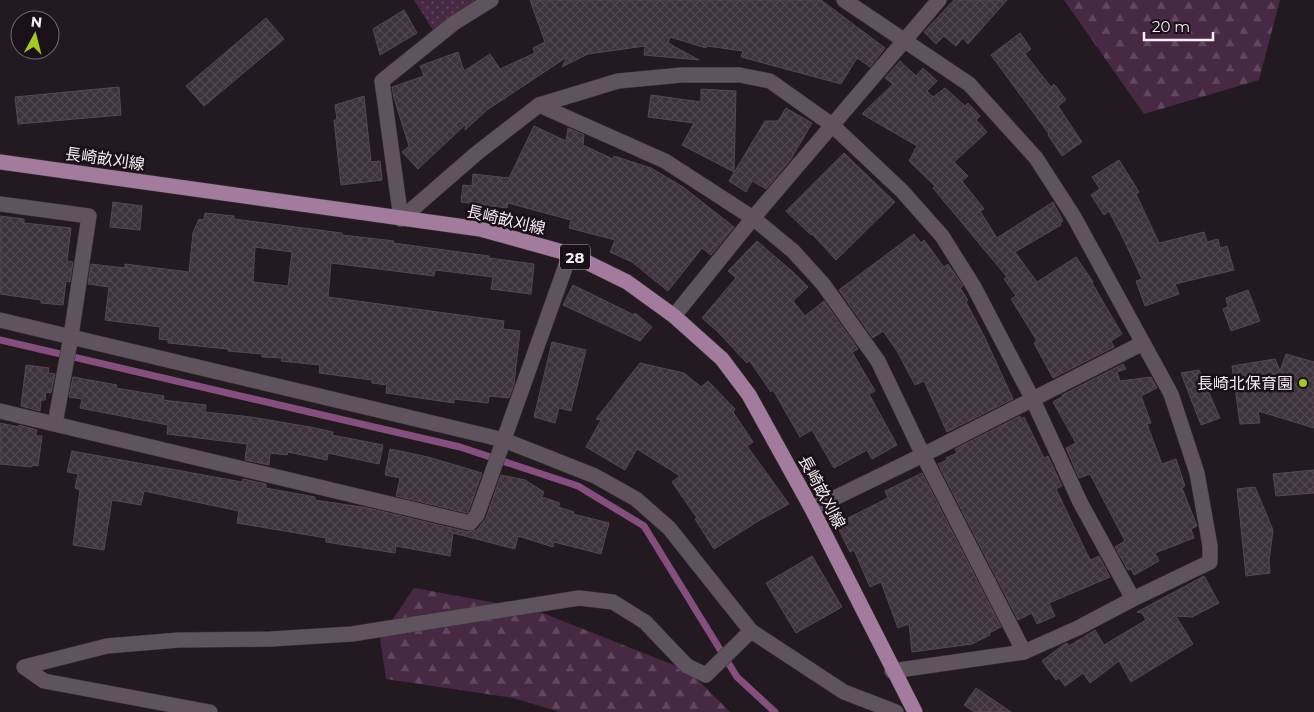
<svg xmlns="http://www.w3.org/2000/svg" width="1314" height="712" viewBox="0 0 1314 712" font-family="Montserrat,'Noto Sans JP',sans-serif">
	<defs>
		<pattern id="grass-dots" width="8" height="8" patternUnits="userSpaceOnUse" patternTransform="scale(1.25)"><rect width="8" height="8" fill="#472943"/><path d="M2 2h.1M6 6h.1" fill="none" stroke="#62485f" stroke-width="1.8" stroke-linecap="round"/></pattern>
		<pattern id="forest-firs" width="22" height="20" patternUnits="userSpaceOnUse" patternTransform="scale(1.25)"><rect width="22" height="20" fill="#472943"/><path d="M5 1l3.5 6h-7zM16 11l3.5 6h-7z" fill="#62485f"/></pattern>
		<pattern id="building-cross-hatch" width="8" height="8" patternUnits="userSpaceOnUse" patternTransform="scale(1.25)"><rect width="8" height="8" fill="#3e333c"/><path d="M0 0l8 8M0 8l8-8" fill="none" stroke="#51474f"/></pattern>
	</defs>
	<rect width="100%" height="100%" fill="#231921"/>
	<path fill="url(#grass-dots)" d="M414,0H475L433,30Z"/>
	<g fill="url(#forest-firs)">
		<path d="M1064,0H1280L1259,80L1144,114Z"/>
		<path d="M414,588L535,610L689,671L730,712H560L513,698L386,679L380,638Z"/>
	</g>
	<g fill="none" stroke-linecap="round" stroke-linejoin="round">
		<path stroke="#844f7d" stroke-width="7" d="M0,340L460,447L578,486L644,526L737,677L775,712"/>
	</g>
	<g fill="url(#building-cross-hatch)" stroke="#544852" fill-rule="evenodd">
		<path d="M530,0H821L885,48L870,67L857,58L841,84L741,57L743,51L707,46L706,48L670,37L668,43L699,60L644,55L645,46L588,54L562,67L567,57L487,110L465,130L466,124L418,169L402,152L409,146L394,98L392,87L424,76L420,66L458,52L464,71L490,54L500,69L535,53L533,48L545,42Z"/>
		<path d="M954,0H1007L968,44L963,38L956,46L944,36L936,44L924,32Z"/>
		<path d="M404,10L417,33L380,55L373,29Z"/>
		<path d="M266,18L284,39L204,106L186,86Z"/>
		<path d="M1020,33L1031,49L1025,54L1051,87L1054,84L1066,100L1058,106L1082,142L1062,156L1048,135L1049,134L991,55Z"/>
		<path d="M900,61L916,76L923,68L937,81L927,91L933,97L945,88L965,106L968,103L980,116L976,120L987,132L954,162L968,176L962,181L984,209L980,211L997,238L1053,202L1063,221L1060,223L1061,225L1015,252L1037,282L1076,257L1093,282L1092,283L1122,334L1111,341L1114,347L1053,378L1034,343L1037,341L1011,299L1016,296L1004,279L1007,277L933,188L935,186L909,161L917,146L862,114L893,84L885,78Z"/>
		<path d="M119,87L121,115L18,124L15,97Z"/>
		<path d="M701,89L736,91L734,172L682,145L694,123L648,117L651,95L701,102Z"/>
		<path d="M364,96L371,162L380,161L382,180L341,185L334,120H337L335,105Z"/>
		<path d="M786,108L812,123L791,159L766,189L752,181L746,192L729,181L765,121H778Z"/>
		<path d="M534,126L566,141L568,128L584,135L583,145L613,159L614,156L651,168L683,187L734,227L711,255L702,248L668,291L632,262L610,252L615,240L569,228L571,220L508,203L507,208L461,202L463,185L472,186L473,174L509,178Z"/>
		<path d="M844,153L895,202L836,260L812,234L811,235L786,211Z"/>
		<path d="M1119,160L1139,192L1136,194L1159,243L1204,232L1207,242L1218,239L1220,248L1227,246L1234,270L1175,284L1179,294L1145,306L1136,281L1142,279L1123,238L1109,211L1104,215L1091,195L1100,189L1092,177Z"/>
		<path d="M113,202L142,206L140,230L110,227Z"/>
		<path d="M205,213L234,216V219L342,233V235L394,241L393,243L489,256V258L534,264L531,294L491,289L493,277L435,270L434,276L331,263L328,297L504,321L503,329L520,331L514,384L509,398L489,396L488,403L454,399V403L386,393L387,385L372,383V380L319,373L320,365L281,361L282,358L262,357V354L228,351V349L168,343V340L159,339L160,327L105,320L109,287L88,284L91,264L125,268V264L189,272L193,233L199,219L204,220ZM255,247L292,252L288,286L253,282Z"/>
		<path d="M0,216L24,219V223L71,228L67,261L73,262L70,282L66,281L63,305L41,303V300L0,294Z"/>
		<path d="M914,234L921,243L924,240L944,267L948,264L963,286L960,288L968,300L966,302L984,336L1013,399L947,432L924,381L915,385L897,351L883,331L873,338L839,290Z"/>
		<path d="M757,241L794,273L808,287L793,301L805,316L824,301L858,349L852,352L875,391L869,394L897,445L872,459L867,450L834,468L812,430L800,437L773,390L771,392L749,360L747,363L717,331L702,318L736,278L728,271Z"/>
		<path d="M573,285L634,315L635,313L652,327L640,341L563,305Z"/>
		<path d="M1248,290L1260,321L1231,331L1223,309L1228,307L1226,298Z"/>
		<path d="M552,342L586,350L571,411L559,408L555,423L534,417Z"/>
		<path d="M1286,354L1314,362V428L1258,411L1260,423L1240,424L1232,366L1275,359L1280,371Z"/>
		<path d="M640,363L684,373L701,387L708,381L735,409L733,412L753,442L747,446L789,504L760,520L714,549L695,519L697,518L672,482L680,476L637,449L625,470L586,447L601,420L596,419Z"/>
		<path d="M1123,364L1126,369L1117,372L1120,381L1151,377L1157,388L1141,396L1151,423L1147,424L1162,464L1176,459L1185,486L1182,488L1197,526L1191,529L1194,538L1155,553L1159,561L1134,575L1131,569L1128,570L1115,547L1125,541L1090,474L1079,478L1066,448L1076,443L1053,402L1063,396L1062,395Z"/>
		<path d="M26,365L49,368L48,373L55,374L51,393L46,392L45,400H41L40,411L21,406Z"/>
		<path d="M1199,370L1220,418L1201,425L1181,373Z"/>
		<path d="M73,377L117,385L116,388L164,396L163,400L206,405L205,412L251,417L310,427L333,432L332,435L383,445L379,464L328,453L327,460L288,452L287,455L270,453L269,465L245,460L247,444L167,434L168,425L80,408L82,399L69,397Z"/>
		<path d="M1020,416L1021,419L1024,417L1044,458L1048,456L1062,486L1056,489L1089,558L1091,560L1099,556L1110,577L1049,603L1055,616L1037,624L1032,613L1018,620L938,464L947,460L946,458L957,453L955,449Z"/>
		<path d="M0,423L19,427V425L37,430L36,436H42L38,466L32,465V467L0,464Z"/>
		<path d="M390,449L428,457L482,473L469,510L467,513L396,496L400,478L385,475Z"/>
		<path d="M72,451L242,482L243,479L266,484V488L315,497V500L368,508L468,532L477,530L486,518L501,475L525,480L544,492L542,497L560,503L558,507L574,512L573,514L609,523L601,554L554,542L553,547L518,536L515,549L453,533L450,556L396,546L395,553L326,542V538L237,523L239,511L144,491L141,505L112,500L104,550L73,545L80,490L75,488L78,474L67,472Z"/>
		<path d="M1314,470V493L1276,496L1273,474Z"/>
		<path d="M922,473L1001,627L989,633L990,635L972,644L912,652L909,624L898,628L881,582L870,587L854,550L850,552L836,524L888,498L885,491Z"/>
		<path d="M1255,487L1273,530L1269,561L1270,573L1246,576L1237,489Z"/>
		<path d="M812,556L842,607L796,633L766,583Z"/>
		<path d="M1204,576L1219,603L1192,617L1176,616L1193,644L1131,682L1119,661L1090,683L1083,673L1065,686L1059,678L1056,680L1042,661L1063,645L1067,643L1069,646L1095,630L1104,645L1146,620L1142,613L1137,612Z"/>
		<path d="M976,688L1011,712H974L964,705Z"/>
	</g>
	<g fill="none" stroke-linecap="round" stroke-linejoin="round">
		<g stroke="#3b343a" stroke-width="16">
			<g id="minor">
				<path d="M844,0L969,84L1036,158L1074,217L1171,394L1197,473L1210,546V562L1133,599L1078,628L1024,652L892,671"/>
				<path d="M539,105L665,161L753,218L793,251L823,284L878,361L923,455L1024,652"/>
				<path d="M0,204L89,216L71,336L55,424"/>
				<path d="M401,219L477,153L539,105L618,81L682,75H740L770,81L832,125L902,191L942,236L974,287L1032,398L1080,502L1133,599"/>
				<path d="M401,219L382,81L454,23L491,0"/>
				<path d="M674,316L753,218L939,0"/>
				<path d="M0,320L504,440L595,476L636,499L669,528L751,631L844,692L896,712"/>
				<path d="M0,411L470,523L477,515L570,254"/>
				<path d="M812,509L923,455L1143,343"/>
				<path d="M210,712L44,681L24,667L107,646L179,640L271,639L352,634L579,598L613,602L645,622L687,666L706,675L751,631"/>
			</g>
		</g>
		<g stroke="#3b343a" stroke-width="16">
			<path id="major" d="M0,162L480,229L570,254L627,282L674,316L722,359L749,395L812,509L915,712"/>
		</g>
		<use href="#minor" stroke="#5f535d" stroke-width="15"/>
		<use href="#major" stroke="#a37b9d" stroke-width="15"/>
	</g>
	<circle fill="#a5c823" stroke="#1a1018" stroke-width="2" cx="1303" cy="383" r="5"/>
	<g text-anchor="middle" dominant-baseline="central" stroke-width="5" stroke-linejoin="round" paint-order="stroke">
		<rect fill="#1a1018" stroke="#b5acb3" stroke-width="1" x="560" y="244.5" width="30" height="25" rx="4"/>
		<g font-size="15" font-weight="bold" fill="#f7eff5">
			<text x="575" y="257">28</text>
		</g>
		<g font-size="16" fill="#f7eff5" stroke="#1a1018">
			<text transform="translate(105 159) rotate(8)">長崎畝刈線</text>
			<text transform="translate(506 220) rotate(13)">長崎畝刈線</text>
			<text transform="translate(822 492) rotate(62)">長崎畝刈線</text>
		</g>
		<g font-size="16" fill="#f7eff5" stroke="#1a1018" text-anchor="end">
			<text x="1293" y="383">長崎北保育園</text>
		</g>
	</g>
	<g transform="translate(35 35) rotate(7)"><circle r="24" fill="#1a1018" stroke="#726970"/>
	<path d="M0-4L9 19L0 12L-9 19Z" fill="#a5c823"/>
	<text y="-8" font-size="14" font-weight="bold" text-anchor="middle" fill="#f7eff5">N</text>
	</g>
	<path d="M1144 32v8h69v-8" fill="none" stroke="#f7eff5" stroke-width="2.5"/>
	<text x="1152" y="32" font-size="15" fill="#f7eff5" stroke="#1a1018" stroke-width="4" paint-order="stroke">20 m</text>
</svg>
